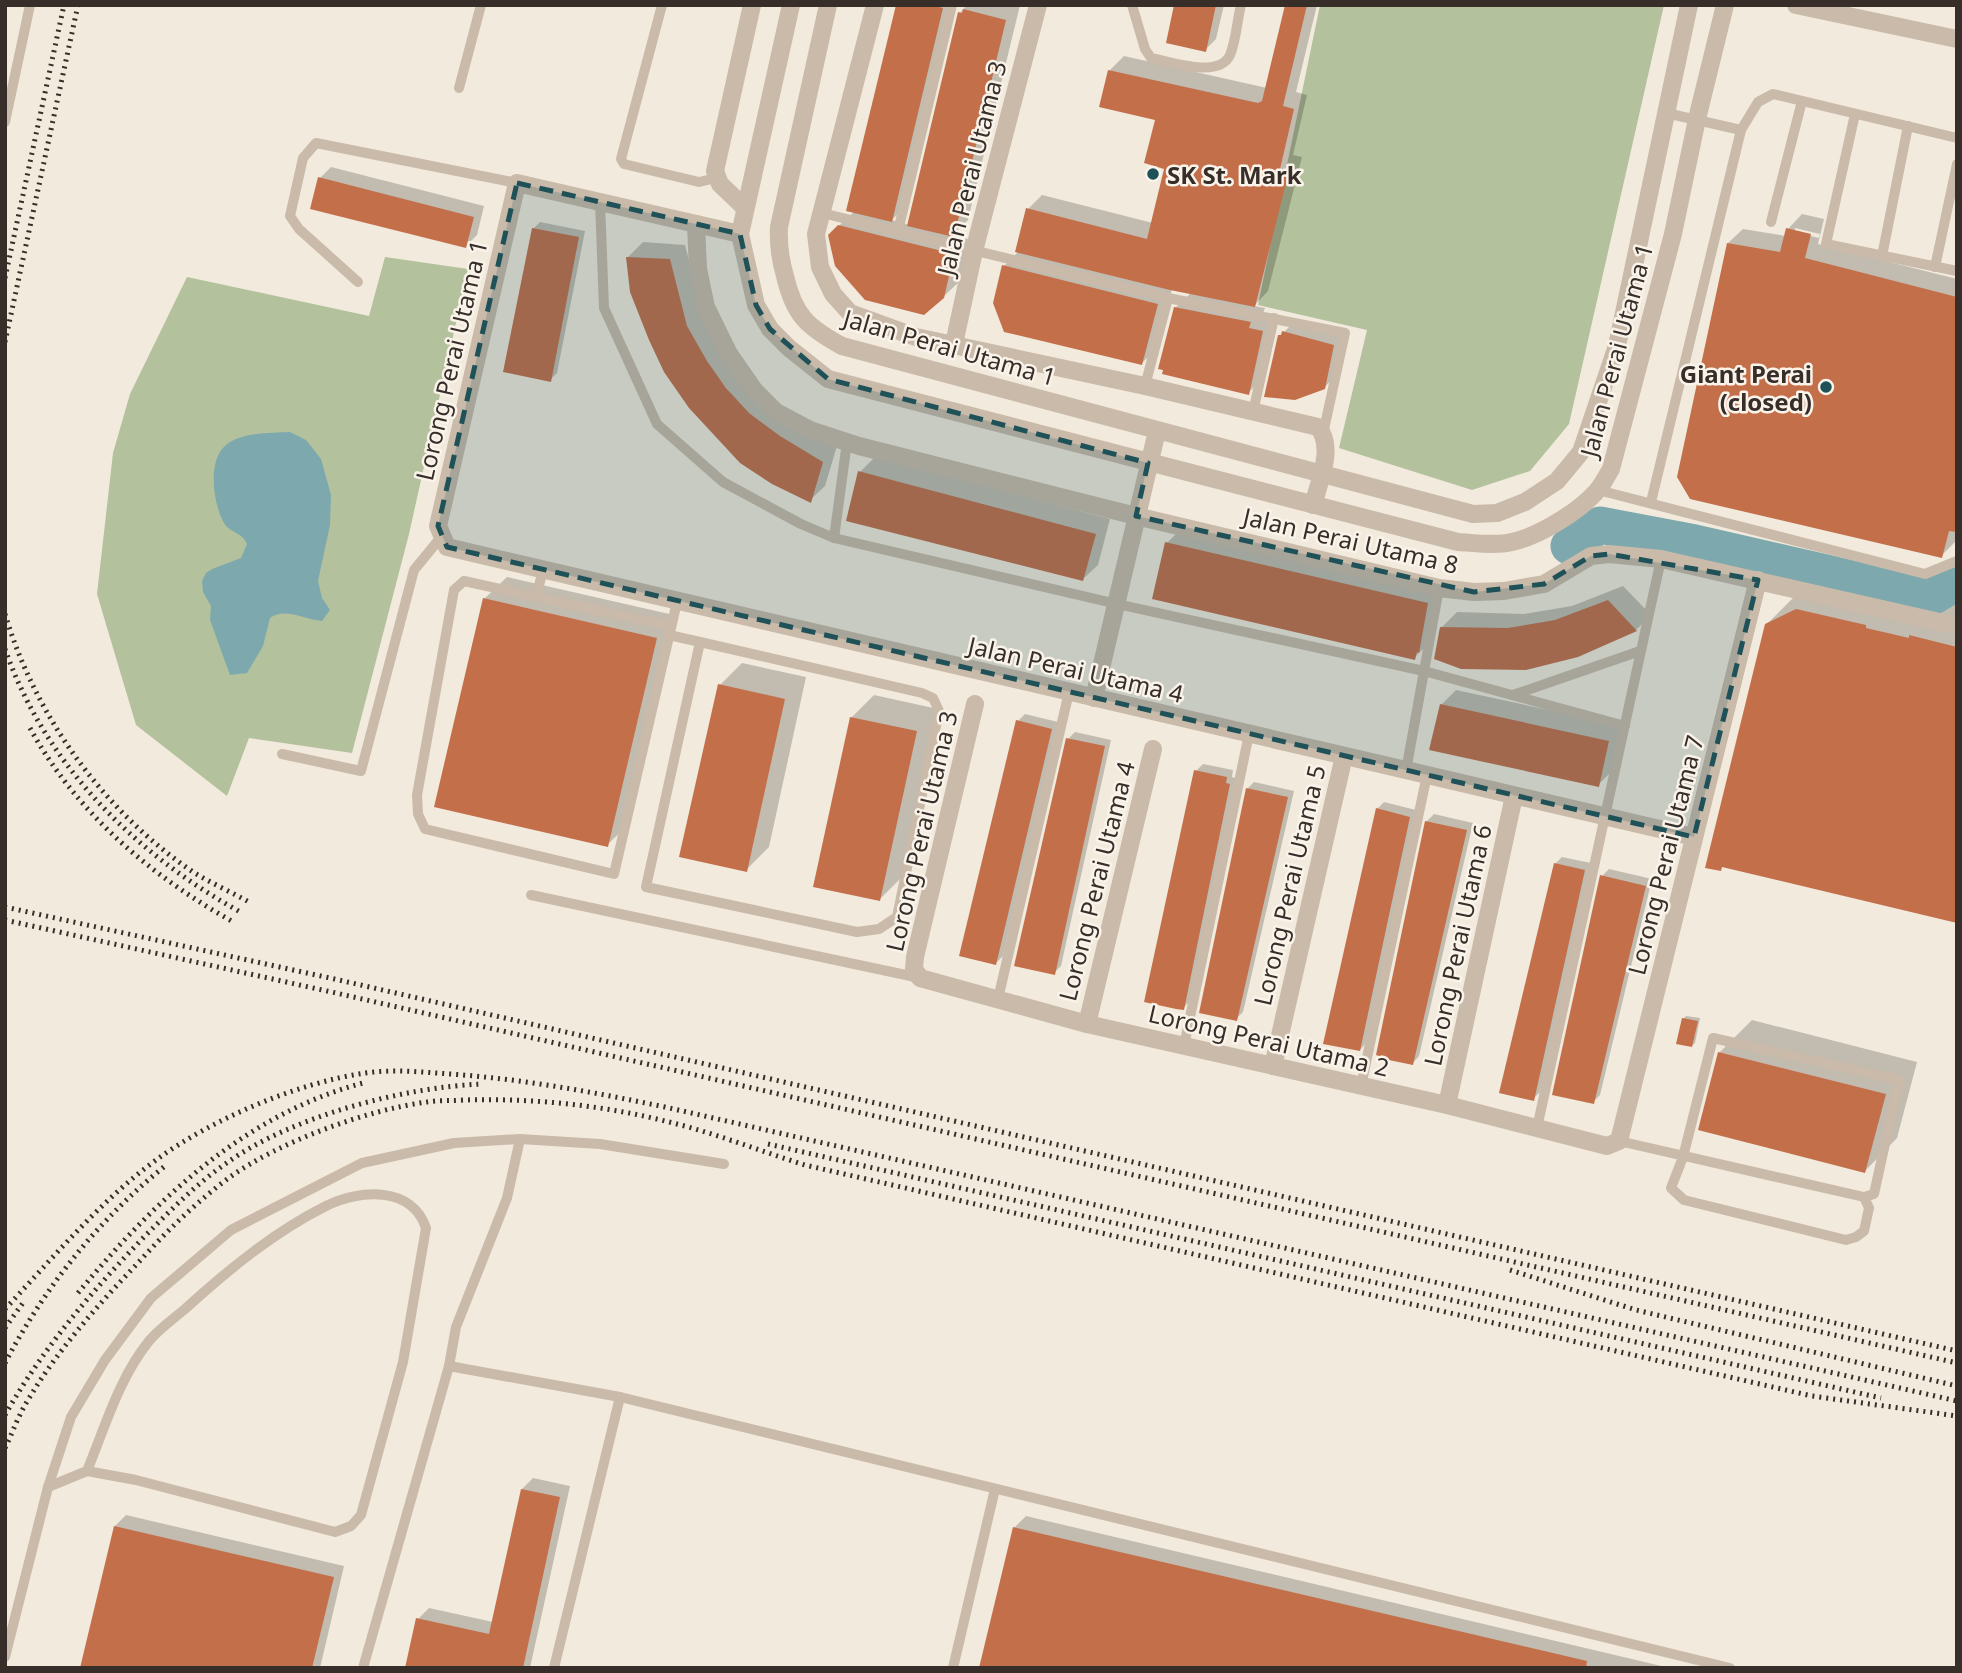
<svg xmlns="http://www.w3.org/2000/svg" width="1962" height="1673" viewBox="0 0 1962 1673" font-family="'Noto Sans',sans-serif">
	<rect width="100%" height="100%" fill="#f2eadd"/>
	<g fill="#b3c19d">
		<path d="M1320,5H1664L1569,424L1530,471L1472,490L1339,448L1367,330L1258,305Z"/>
		<path d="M385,257L468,269L409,534L352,753L249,738L227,796L136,725L97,594L113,453L130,394L187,277L369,316Z"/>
	</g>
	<path fill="#7da9ae" d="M290,432L306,440L321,459L331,495L330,525L318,581L322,598L330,610L322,621C305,620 286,607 270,618L263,646L247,673L230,675L210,620L211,606L203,592L202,581L206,573L212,569L241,558L247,544C242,532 230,533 224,523C213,504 207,460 226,445C242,432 271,433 290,432Z"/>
	<g fill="#0003" fill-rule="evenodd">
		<path d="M898,5H954L906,205L892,220L909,225L960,13L967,5H1020L968,220L953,235L968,239L959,282L943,297L829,235L855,211Z"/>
		<path d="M1176,5H1224L1216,39L1205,50Z"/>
		<path d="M1286,5H1317L1296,92L1307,95L1293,155L1302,157L1268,291L1254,306L1265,308L1263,313L1277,316L1263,378L1248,393L1175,308L1191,293L1172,289L1157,348L1142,363L1004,266L1017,253L1028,209L1042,195L1153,223L1167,167L1157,118L1109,71L1124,56L1267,88Z"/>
		<path d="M331,167L484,206L477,235L466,246L320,178Z"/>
		<path d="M1802,214L1824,219L1818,244L1957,279V537L1955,542L1940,557L1728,243L1743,229L1786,236L1788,229ZM1795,228L1820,234L1819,238L1795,232Z"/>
		<path d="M540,222L585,231L557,373L550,380L533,229Z"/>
		<path d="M643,242L685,245L702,310L764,399L837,446L825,486L810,500L628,257Z"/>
		<path d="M1295,321L1344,334L1335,376L1324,388L1280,336Z"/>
		<path d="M875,457L1110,519L1098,565L1083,579L860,472Z"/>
		<path d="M1182,528L1442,588L1429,643L1414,658L1167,543Z"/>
		<path d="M1833,573L1902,588L1901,591L1945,602L1948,599L1957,601V921L1723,866L1720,869L1766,625L1803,588Z"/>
		<path d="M507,577L678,616L630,823L607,845L484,599Z"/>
		<path d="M1623,586L1651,615L1636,630L1578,655L1442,627L1457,612L1524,614L1572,606Z"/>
		<path d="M742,663L806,677L769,847L746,870L720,685Z"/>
		<path d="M1456,690L1623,726L1613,770L1598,785L1441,705Z"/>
		<path d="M874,695L938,709L902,877L880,899L851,718Z"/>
		<path d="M1025,714L1058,722L1003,956L996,963L1018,721Z"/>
		<path d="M1075,732L1111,740L1061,966L1054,973L1068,739Z"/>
		<path d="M1203,764L1233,770L1232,777L1236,778L1190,1001L1183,1008L1196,771Z"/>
		<path d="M1254,782L1294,791L1243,1012L1236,1019L1247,789Z"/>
		<path d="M1384,802L1416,810L1367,1042L1360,1050L1377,809Z"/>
		<path d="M1434,814L1473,823L1419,1056L1412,1064L1427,821Z"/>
		<path d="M1562,857L1591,863L1540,1092L1533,1099L1555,864Z"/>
		<path d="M1609,869L1652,879L1600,1095L1593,1102L1602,876Z"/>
		<path d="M1686,1016L1700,1018L1695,1043L1692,1046L1683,1019Z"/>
		<path d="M1752,1020L1917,1062L1897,1138L1865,1171L1719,1053Z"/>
		<path d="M533,1478L570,1486L530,1668H407L418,1619L429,1608L493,1622L522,1489Z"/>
		<path d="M126,1515L344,1566L320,1668H81L115,1526Z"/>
		<path d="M1026,1516L1670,1668H981L1015,1527Z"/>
	</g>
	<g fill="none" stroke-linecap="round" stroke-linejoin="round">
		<path stroke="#7da9ae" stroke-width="37" d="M1569,546L1600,525L1695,543L1932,597L1957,582"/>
	</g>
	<g fill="#c36f4a">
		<path d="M896,5H931L943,8L892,222L846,211Z"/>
		<path d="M1174,5H1216L1206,52L1166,43Z"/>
		<path d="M1285,5H1307L1283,106L1294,109L1280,169L1289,171L1255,307L1170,290L1015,252L1026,208L1147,239L1164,169L1144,163L1155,120L1099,107L1108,70L1258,103L1262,101Z"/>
		<path d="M963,9L1006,20L954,237L907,226L958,12L962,13Z"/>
		<path d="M318,177L474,217L466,248L310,209Z"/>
		<path d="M838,225L954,254L944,298L924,315L865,300L835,266L828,235Z"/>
		<path d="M532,228L579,237L551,382L503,372Z"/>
		<path d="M1786,228L1811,234L1805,258L1957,297V532L1949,531L1942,558L1690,499L1677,477L1727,243L1780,252Z"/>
		<path d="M626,257L670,259L687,326L707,361L726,388L749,413L780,436L823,462L811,503L772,484L740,463L689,408L664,372L649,340L630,292Z"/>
		<path d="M1002,265L1158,304L1142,365L1004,332L993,303Z"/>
		<path d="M1174,307L1251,322L1249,328L1263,331L1249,395L1162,374L1163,370L1158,369Z"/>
		<path d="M1282,331L1334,345L1325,389L1295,400L1264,397L1278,335H1281Z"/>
		<path d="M858,471L1096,534L1083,581L846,521Z"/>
		<path d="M1165,542L1428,603L1419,653L1417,652L1415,660L1152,599Z"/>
		<path d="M483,598L657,638L608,847L434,807Z"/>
		<path d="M1608,600L1637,631L1578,657L1526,670L1461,669L1434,659L1440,627L1508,628L1555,620Z"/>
		<path d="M1796,609L1866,625V628L1909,638V635L1957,647V923L1722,867L1721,871L1705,868L1765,624Z"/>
		<path d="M718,684L785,699L747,872L679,857Z"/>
		<path d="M1440,704L1609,741L1599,787L1429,750Z"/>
		<path d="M850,717L917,731L880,901L813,887Z"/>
		<path d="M1016,720L1052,729L996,965L959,956Z"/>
		<path d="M1066,738L1105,746L1055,975L1014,966Z"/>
		<path d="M1194,770L1227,777L1226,783L1230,784L1184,1010L1176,1009L1144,1002Z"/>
		<path d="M1246,788L1288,797L1237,1021L1199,1013Z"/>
		<path d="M1376,808L1410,817L1360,1051L1323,1044Z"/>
		<path d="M1425,821L1467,830L1413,1065L1379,1058V1056L1376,1055Z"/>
		<path d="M1554,863L1585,870L1534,1101L1499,1093Z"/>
		<path d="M1600,875L1646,886L1594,1104L1552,1095Z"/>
		<path d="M1682,1018L1698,1021L1692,1047L1676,1044Z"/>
		<path d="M1718,1052L1886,1094L1865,1173L1698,1130Z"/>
		<path d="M521,1489L560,1497L523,1668H405L416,1618L489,1634Z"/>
		<path d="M114,1526L334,1577L312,1668H80Z"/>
		<path d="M1013,1527L1587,1661L1586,1668H979Z"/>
	</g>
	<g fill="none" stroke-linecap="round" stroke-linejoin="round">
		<g stroke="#cabaa9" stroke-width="10">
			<path d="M662,5L621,159L624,164L699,182L716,178"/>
			<path d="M1132,5L1145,49L1151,58C1171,62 1219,79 1230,55C1236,41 1237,21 1241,5"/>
			<path d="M459,88L481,5"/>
			<path d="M1666,113L1741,130"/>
			<path d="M1855,114L1826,244L1957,271"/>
			<path d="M5,122L30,5"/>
			<path d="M600,202L604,308L657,424L723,482L801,524L834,538L1117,604L1424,671L1625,726"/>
			<path d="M822,213L1168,298L1345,333L1323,434"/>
			<path d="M1771,222L1802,101"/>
			<path d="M898,231L952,5"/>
			<path d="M1882,256L1908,126"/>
			<path d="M1935,267L1957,164"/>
			<path d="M358,282L299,229L290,216L303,158L316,143L517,183"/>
			<path d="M1145,386L1168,298"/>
			<path d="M1253,412L1274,318"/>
			<path d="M1598,490L1925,574L1957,561"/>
			<path d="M1651,502L1741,130L1758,102L1773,94L1957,138"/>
			<path d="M834,538L847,442"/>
			<path d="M543,570L536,597L671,626"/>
			<path d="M536,597L464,581L454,590L417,795L418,814L425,829L614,874L677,602"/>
			<path d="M669,635L700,642L922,693L933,698L939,711L897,917L879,929L857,932L646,887L700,642"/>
			<path d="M1513,695L1640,651"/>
			<path d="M282,754L361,771L414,570L442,536"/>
			<path d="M1406,771L1439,588"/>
			<path d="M531,895L920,978"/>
			<path d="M998,999L1069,692"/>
			<path d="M1184,1046L1249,734"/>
			<path d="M1361,1086L1427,775"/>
			<path d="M1537,1128L1661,559"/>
			<path d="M520,1139L507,1198L456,1327L449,1366L620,1397L1730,1668"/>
			<path d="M1619,1141L1864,1197L1874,1194L1899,1080L1713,1038L1683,1157L1671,1188L1684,1200L1846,1240L1856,1237L1864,1231L1869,1208L1864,1197"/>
			<path d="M48,1487L87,1471L136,1480L335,1532L351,1526L361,1515L403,1362L426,1228C412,1186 360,1189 326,1206C274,1232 228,1270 185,1309C173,1319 159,1329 149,1341C119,1378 105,1427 87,1471"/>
			<path d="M5,1657L48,1487L71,1417L105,1360L151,1298L231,1230L362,1163L454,1143L520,1139L600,1144L724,1164"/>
			<path d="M363,1668L449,1366"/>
			<path d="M554,1668L620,1397"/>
			<path d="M953,1668L995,1489"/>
		</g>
		<g stroke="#cabaa9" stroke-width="18">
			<path d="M791,5L740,234L756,305L770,329L789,348L828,379L1458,542C1476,543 1495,546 1512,542C1539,536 1578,512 1596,492C1602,486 1606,477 1611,469L1673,234L1697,119L1725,5"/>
			<path d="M828,5L779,227C778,246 780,259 785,276C794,315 807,327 842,346L1473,514L1497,513L1525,502L1557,481L1581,452L1617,346L1689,5"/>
			<path d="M875,5L816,234L820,267L833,294L850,313L916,337L1145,386L1318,427C1335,447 1319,482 1313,505"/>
			<path d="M1796,5L1957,39"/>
			<path d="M744,207L720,184L715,171L752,5"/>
			<path d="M696,224L698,269L706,307L729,354L754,390L776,412L810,430L859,446L1136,516L1439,588L1474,592L1504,591L1544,584L1591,556L1609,554L1661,559L1957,626"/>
			<path d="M740,234L517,183L438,526L447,547L1694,837"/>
			<path d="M954,344L974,251L1038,5"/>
			<path d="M1094,698L1157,431"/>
			<path d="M975,704L915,957L914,969L920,978L1087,1024L1447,1105L1607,1146L1619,1141L1758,580"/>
			<path d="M1087,1024L1153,749"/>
			<path d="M1273,1066L1344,756"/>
			<path d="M1447,1105L1514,796"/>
		</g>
		<g stroke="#372e29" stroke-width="5" stroke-dasharray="2 5" stroke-linecap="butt">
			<path d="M5,278L64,5"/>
			<path d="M5,342L78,5"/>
			<path d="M5,614C36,718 104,811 193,872C211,883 231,892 249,902"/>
			<path d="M5,649C46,766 135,854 242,913"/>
			<path d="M30,728C77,814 151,876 235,923"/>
			<path d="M5,907L339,980L1957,1351"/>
			<path d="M5,920L336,993L1957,1363"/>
			<path d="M768,1144L1881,1398"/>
			<path d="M1510,1270L1636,1310L1957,1386"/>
			<path d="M78,1293C154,1201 245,1114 363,1083"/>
			<path d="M5,1309C53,1258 99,1202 156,1160C212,1119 297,1083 365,1073C393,1069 422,1072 450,1074C523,1079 593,1092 665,1107L1957,1401"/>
			<path d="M5,1328L25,1300"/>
			<path d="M5,1363C45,1287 98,1220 165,1166"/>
			<path d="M5,1415C43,1348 92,1291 145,1236C171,1210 197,1183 228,1162C293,1116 404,1087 483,1084"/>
			<path d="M5,1448C12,1434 17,1419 25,1405C55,1353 96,1307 137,1264C165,1233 196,1202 230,1177C279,1142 366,1110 427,1102C439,1100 451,1101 464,1100C532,1098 603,1105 669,1122C715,1133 760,1151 805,1165L1812,1396L1957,1416"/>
		</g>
	</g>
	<path fill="#1f5158" fill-opacity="0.2" stroke="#1f5158" stroke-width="5" stroke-dasharray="14 9" stroke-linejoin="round" d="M517,183L740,234L756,305L770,329L828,379L1148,463L1136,516L1474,592L1544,584L1591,556L1609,554L1758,580L1694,837L447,547L438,526Z"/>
	<g fill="#1f5158" stroke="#f9f3ea" stroke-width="2.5">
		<circle cx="1153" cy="174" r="7"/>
		<circle cx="1826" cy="387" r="7"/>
	</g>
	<g text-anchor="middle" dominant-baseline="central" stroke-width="5" stroke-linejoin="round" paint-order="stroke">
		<g font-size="24" fill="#372e29" stroke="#f9f3ea">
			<text transform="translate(971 168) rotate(-76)">Jalan Perai Utama 3</text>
			<text transform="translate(950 347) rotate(16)">Jalan Perai Utama 1</text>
			<text transform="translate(1616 350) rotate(-75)">Jalan Perai Utama 1</text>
			<text transform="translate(451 360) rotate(-77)">Lorong Perai Utama 1</text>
			<text transform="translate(1351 540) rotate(13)">Jalan Perai Utama 8</text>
			<text transform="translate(1076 669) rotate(13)">Jalan Perai Utama 4</text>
			<text transform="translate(921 831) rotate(-77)">Lorong Perai Utama 3</text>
			<text transform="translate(1665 855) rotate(-76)">Lorong Perai Utama 7</text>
			<text transform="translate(1096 881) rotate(-76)">Lorong Perai Utama 4</text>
			<text transform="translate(1289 885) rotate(-77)">Lorong Perai Utama 5</text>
			<text transform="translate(1457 945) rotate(-78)">Lorong Perai Utama 6</text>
			<text transform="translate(1269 1040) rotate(13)">Lorong Perai Utama 2</text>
		</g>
		<g font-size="24" font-weight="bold" fill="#372e29" stroke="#f9f3ea" text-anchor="start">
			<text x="1167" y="174">SK St. Mark</text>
			<text x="1812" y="373" text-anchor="end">Giant Perai<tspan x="1812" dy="28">(closed)</tspan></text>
		</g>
	</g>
	<rect width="1962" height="1673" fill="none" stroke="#372e29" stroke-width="14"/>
</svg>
